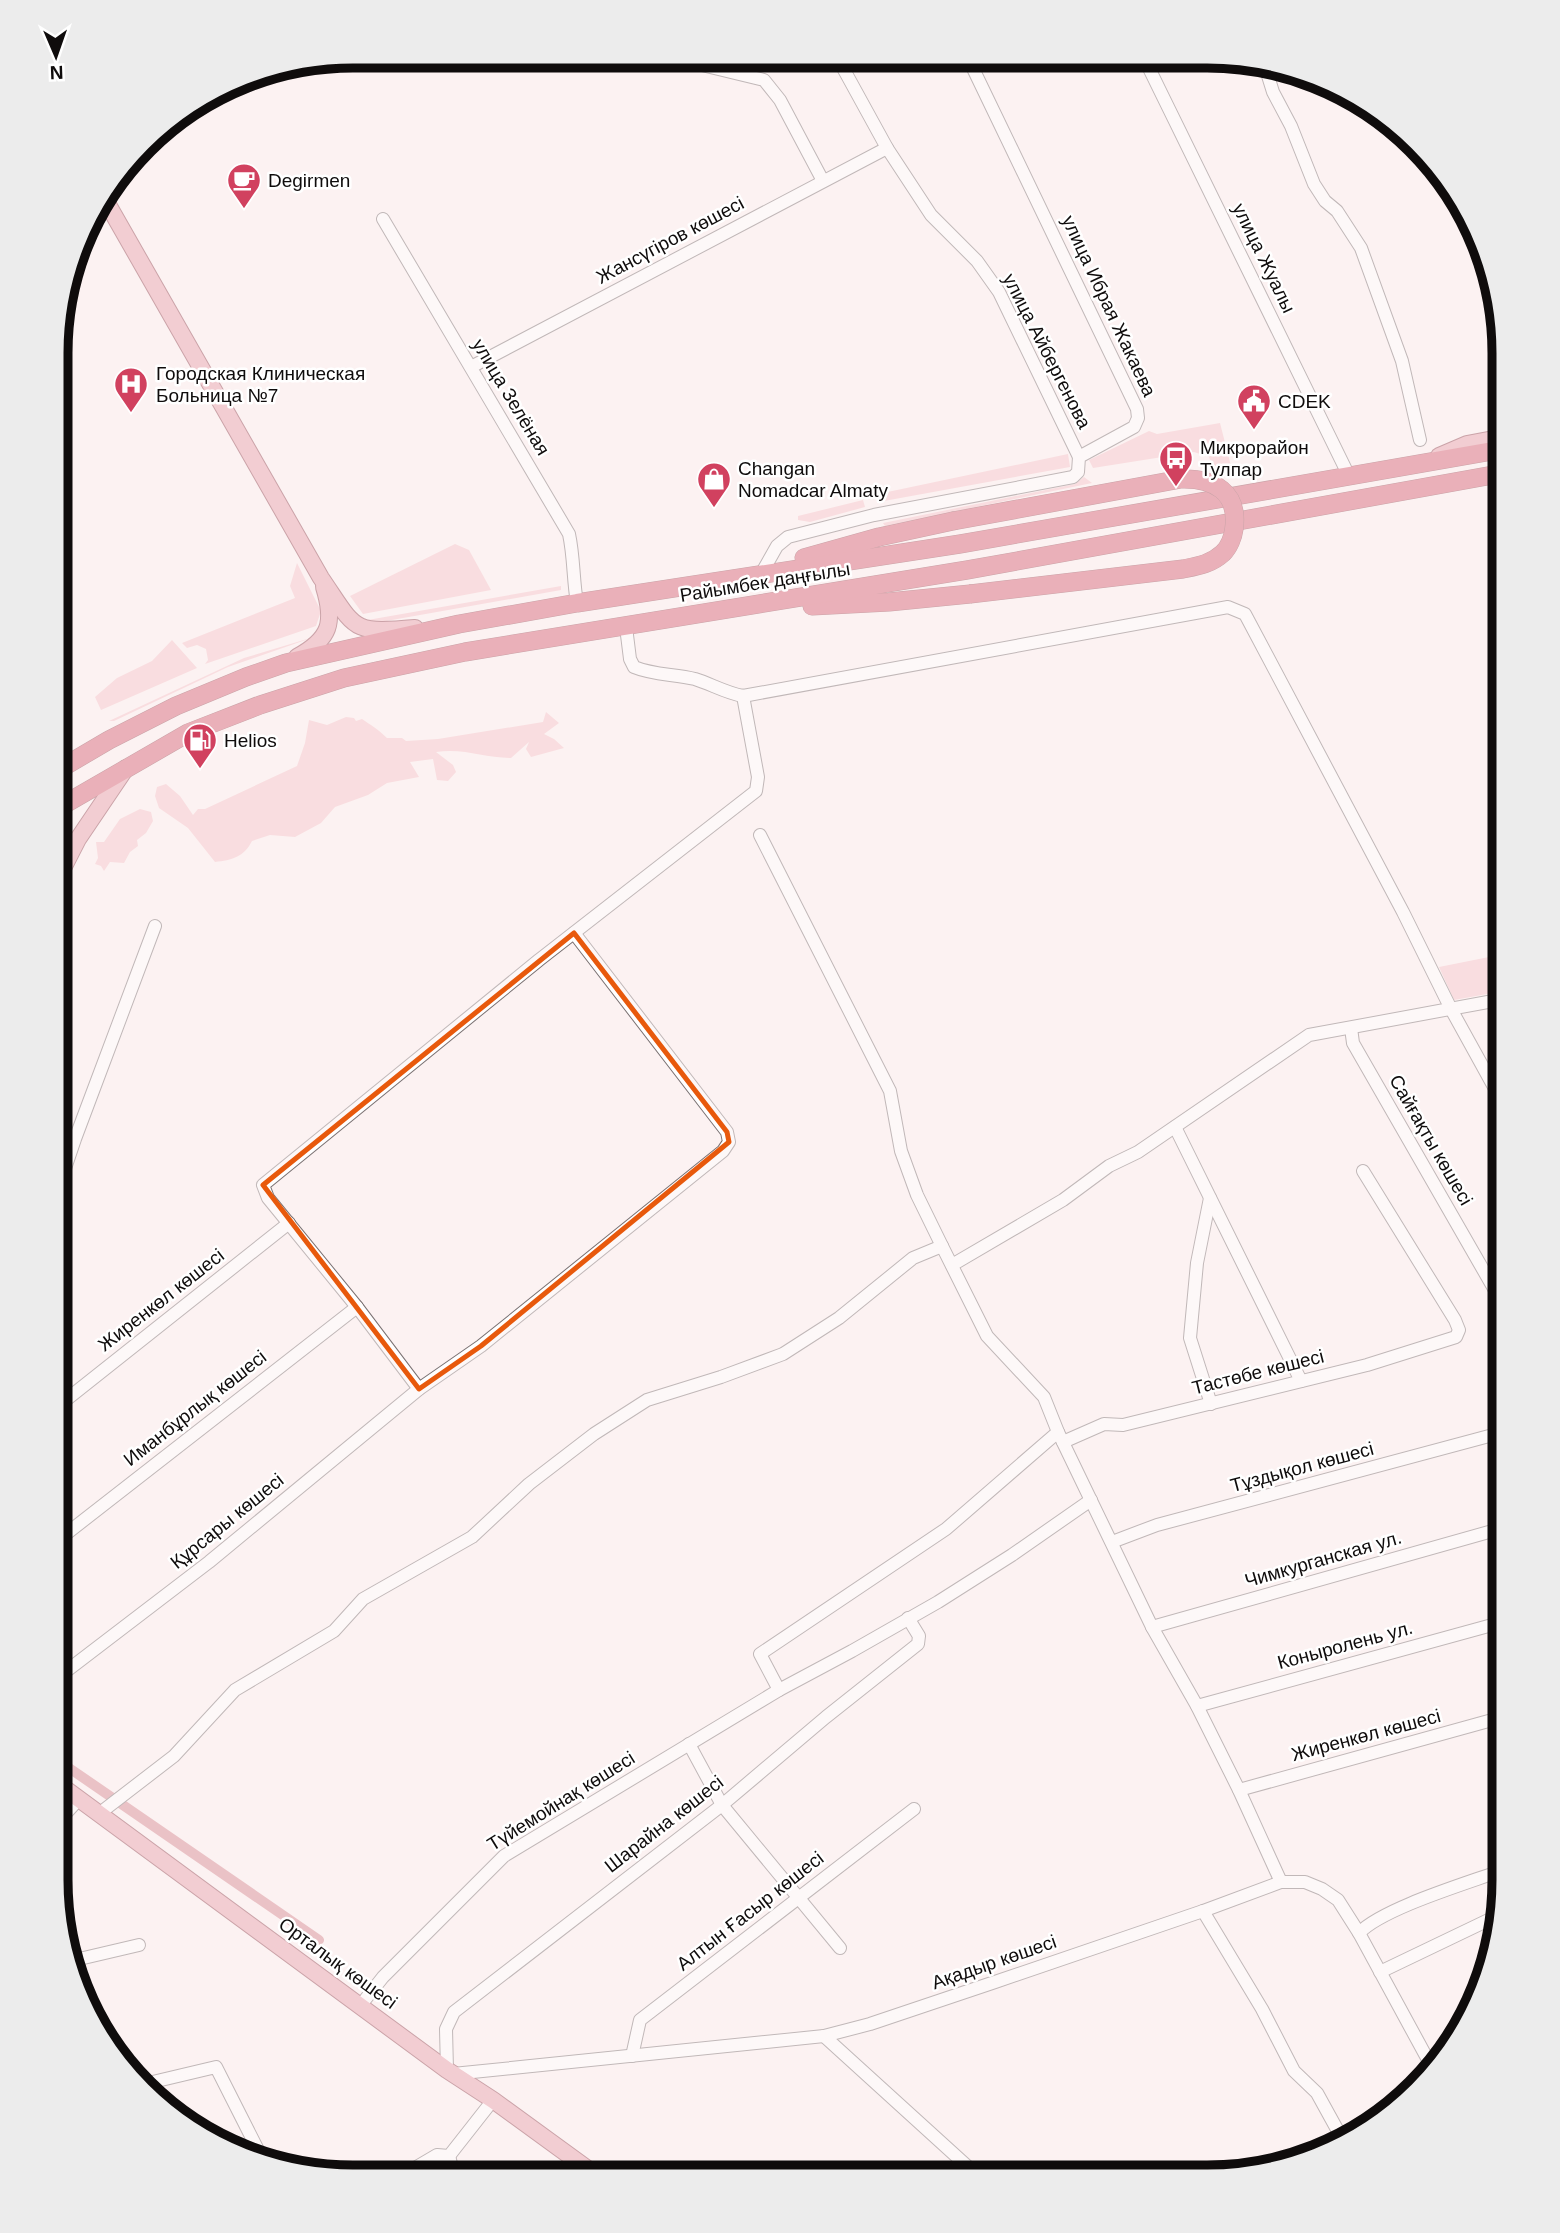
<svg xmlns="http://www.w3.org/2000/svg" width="1560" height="2233" viewBox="0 0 1560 2233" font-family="Helvetica,sans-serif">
	<rect width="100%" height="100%" fill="#fcf2f2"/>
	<g fill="#f7c4c9">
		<path d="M1220,423L1232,470L1216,474L1209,457L1194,452L1093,468L1089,460L1149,431L1157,434Z"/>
		<path d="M1068,454L1070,467L884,501L878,494Z"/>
		<path d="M1084,477L1092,483L885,526L883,523L1075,484Z"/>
		<path d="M863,500L865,507L810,522L798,520V516Z"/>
		<path d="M455,544L469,550L491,590L363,614L350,596Z"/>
		<path d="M297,563L321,611L316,626L205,664L208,660L206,649L197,645L187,648L182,643L295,598L290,586Z"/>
		<path d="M561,586V590L375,623L362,621Z"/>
		<path d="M317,636L228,667L114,721H109L244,658Z"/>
		<path d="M172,640L197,668L101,710L95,697L117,678L152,661Z"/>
		<path d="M546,712L559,723L544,734L554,739L564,748L531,757L526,749L529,742L511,758C484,758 465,748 436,752L453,765L456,772L448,781L437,780L433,759L410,762L419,777L387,783L368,795L335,807L321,823L295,837L270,835L252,841C244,857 232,860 215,862L188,828L159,808L155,796L157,787L166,784L180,796L193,815L198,809H205L297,766L305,743L309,720L327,725L346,717L354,718L356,721L362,719C371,725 379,730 387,738H402L406,741L438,739L543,722Z"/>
		<path d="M140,809L151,812L153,821L146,833L137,840L138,846L130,852L124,863L110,862L104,871L101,866L95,864L98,858L96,842H104L120,819Z"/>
		<path d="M1504,954V991L1454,1000L1439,967Z"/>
	</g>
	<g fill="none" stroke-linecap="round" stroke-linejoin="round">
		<path stroke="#d68890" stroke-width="10" d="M56,1759L319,1940"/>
		<g stroke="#7a7172" stroke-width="14">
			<g id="minor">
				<path d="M639,57L647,62L666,57"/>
				<path d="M686,57L702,65L764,80L780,100L823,181"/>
				<path d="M837,57L887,148L931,215L977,261L999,292L1079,457"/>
				<path d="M1144,58L1349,476"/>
				<path d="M1264,63L1273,92L1291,126L1314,184L1325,201L1337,211L1361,248L1402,361L1420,440"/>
				<path d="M383,219L569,534C574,557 573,580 577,603"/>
				<path d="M471,367L887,148"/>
				<path d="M764,569L777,546L788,537L874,515L1073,477L1078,472L1079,457L1134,427L1138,418L1137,409L968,58"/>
				<path d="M626,627L630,659L634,667C653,675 674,674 695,679C711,684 726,693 743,696L1228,607L1245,614L1403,912L1451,1009L1504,1105"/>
				<path d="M760,835L890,1091L901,1151L917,1195L942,1246L987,1336L1044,1397L1058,1432L1152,1627L1197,1706L1239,1790L1281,1882"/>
				<path d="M1351,1028L1353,1043L1504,1306"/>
				<path d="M1175,1127L1301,1381"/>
				<path d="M57,1192L75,1139L155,926"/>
				<path d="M1210,1198L1197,1263L1190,1338L1211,1404"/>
				<path d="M952,1265L1063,1200L1109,1166L1138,1152L1309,1035L1504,999"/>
				<path d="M419,1389L357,1307L268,1198L263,1185L539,960L756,791L758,777L743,696"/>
				<path d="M57,1407L289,1223"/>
				<path d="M1063,1442L1104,1424L1123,1425L1367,1365L1456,1337L1459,1330L1455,1320L1363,1171"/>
				<path d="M57,1541L357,1307"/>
				<path d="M1112,1542L1157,1525L1504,1432"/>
				<path d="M1152,1627L1503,1528"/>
				<path d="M56,1679L209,1562L419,1389L481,1346L723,1151L729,1142L727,1132L574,933"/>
				<path d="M779,1690L760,1654L946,1529L1058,1432"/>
				<path d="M1197,1706L1503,1622"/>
				<path d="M689,1744L722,1805L840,1948"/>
				<path d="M1239,1790L1503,1717"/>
				<path d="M100,1813L174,1756L235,1690L334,1631L363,1599L472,1537L529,1484L594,1434L647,1400L721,1377L783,1354L839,1318L913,1258L942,1246"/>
				<path d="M56,1824L80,1798"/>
				<path d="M1203,1911L1262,2009L1294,2071L1317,2093L1344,2142"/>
				<path d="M1359,1933C1383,1908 1468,1883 1503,1870"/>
				<path d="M75,1960L139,1945"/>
				<path d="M1380,1972L1501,1914"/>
				<path d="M360,2006L383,1977L504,1856L779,1690L852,1651L938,1602L1012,1555L1091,1500"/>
				<path d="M824,2036L978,2176"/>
				<path d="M632,2056L640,2020L914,1809"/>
				<path d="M447,2070L446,2029L454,2012L722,1805L826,1717L918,1644L919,1636L908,1618"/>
				<path d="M453,2074L824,2036L870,2024L995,1982L1203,1911L1281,1882H1305L1322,1889L1338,1900L1359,1933L1433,2069"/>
				<path d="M140,2085L216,2067L260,2154"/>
				<path d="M449,2156L454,2175"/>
				<path d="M403,2175L437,2155L449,2156L493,2100"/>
			</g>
		</g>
		<g stroke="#90434f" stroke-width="18">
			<g id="major">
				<path d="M103,196L321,578C356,629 350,634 415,628"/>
				<path d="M1439,456L1467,444L1504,437"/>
				<path d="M297,657C330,639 335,623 324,587"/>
				<path d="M58,878L78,839L126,768"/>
				<path d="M56,1782L447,2070L493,2100L596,2175"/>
			</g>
		</g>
		<g stroke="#90434f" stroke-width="19">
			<g id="highway">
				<path d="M804,558L879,537L953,521"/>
				<path d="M812,606L889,602L970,594"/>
				<path d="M58,770L109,740L176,706L246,677L286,663L459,624L577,603L960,544L1504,449"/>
				<path d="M58,808L188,733L260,705L344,678L465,652L967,570L1504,473"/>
			</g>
		</g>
		<use href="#minor" stroke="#fff" stroke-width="12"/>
		<use href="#major" stroke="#e6a0ab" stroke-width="16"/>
		<use href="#highway" stroke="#d56173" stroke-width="18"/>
		<g stroke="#90434f" stroke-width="19" stroke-linecap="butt">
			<path id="highway-bridge" d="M953,521L1181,479C1214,478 1239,492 1234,529C1233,537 1229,547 1223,553C1211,564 1198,566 1183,569L970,594"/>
		</g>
		<use href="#highway-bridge" stroke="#d56173" stroke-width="18"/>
	</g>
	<path d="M0 0H1560V2233H0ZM574,933L727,1132L729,1142L481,1346L419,1389L263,1185Z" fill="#fcf2f2" fill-opacity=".55" fill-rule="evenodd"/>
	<path fill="none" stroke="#e8590c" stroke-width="5" stroke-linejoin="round" d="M574,933L727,1132L729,1142L481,1346L419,1389L263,1185Z"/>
	<defs>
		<g id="cafe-pin" transform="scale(1.75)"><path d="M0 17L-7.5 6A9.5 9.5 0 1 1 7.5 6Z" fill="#d1415f" stroke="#fff"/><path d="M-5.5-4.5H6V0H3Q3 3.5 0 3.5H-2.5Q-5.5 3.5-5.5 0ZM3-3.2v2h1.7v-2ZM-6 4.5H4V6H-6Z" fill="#fff"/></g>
		<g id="hospital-pin" transform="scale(1.75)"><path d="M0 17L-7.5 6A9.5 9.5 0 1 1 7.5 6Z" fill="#d1415f" stroke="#fff"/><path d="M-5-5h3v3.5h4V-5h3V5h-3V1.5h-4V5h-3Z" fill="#fff"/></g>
		<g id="civic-pin" transform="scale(1.75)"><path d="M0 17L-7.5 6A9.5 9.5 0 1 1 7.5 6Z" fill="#d1415f" stroke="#fff"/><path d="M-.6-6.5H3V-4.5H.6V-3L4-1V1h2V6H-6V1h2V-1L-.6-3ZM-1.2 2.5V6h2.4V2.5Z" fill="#fff"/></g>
		<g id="bus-pin" transform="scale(1.75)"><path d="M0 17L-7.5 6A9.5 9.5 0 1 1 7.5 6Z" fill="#d1415f" stroke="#fff"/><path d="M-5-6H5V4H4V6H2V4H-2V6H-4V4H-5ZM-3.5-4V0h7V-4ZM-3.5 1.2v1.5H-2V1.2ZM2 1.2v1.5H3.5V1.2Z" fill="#fff"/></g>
		<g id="shop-pin" transform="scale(1.75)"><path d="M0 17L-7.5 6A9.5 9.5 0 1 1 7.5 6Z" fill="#d1415f" stroke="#fff"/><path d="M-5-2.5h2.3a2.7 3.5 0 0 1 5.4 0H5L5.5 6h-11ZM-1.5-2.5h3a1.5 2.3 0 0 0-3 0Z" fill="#fff"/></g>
		<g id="fuel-pin" transform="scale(1.75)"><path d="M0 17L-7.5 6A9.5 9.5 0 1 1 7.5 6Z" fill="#d1415f" stroke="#fff"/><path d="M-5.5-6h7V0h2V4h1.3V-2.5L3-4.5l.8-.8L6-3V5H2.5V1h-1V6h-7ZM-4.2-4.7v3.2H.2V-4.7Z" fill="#fff"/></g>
	</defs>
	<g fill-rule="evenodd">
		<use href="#cafe-pin" x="244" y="180"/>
		<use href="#hospital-pin" x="131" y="384"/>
		<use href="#civic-pin" x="1254" y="401"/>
		<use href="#bus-pin" x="1176" y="458"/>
		<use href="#shop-pin" x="714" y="479"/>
		<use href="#fuel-pin" x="200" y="740"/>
	</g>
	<g text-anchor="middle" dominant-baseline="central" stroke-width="5" stroke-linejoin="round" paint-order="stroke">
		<g font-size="19" fill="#0f0c0c" stroke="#fff" text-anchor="start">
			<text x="268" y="180">Degirmen</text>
			<text x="156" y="373">Городская Клиническая<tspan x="156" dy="22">Больница №7</tspan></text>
			<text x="1278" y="401">CDEK</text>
			<text x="1200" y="447">Микрорайон<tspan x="1200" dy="22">Тулпар</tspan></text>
			<text x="738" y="468">Changan<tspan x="738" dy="22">Nomadcar Almaty</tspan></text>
			<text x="224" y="740">Helios</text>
		</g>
		<g font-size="19" fill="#0f0c0c" stroke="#fff">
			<text transform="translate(670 240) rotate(-28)">Жансүгіров көшесі</text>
			<text transform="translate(1264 258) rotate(64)">улица Жуалы</text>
			<text transform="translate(1109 306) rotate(65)">улица Ибрая Жакаева</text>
			<text transform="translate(1047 351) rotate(63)">улица Айбергенова</text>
			<text transform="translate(511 397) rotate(59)">улица Зелёная</text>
			<text transform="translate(765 582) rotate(-9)">Райымбек даңғылы</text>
			<text transform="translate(1431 1140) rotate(60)">Сайғақты көшесі</text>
			<text transform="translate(161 1300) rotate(-38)">Жиренкөл көшесі</text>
			<text transform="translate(1258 1372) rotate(-14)">Тастөбе көшесі</text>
			<text transform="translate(195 1408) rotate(-38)">Иманбұрлық көшесі</text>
			<text transform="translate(1302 1467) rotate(-15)">Тұздықол көшесі</text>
			<text transform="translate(227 1521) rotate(-39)">Құрсары көшесі</text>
			<text transform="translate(1323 1559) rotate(-16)">Чимкурганская ул.</text>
			<text transform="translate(1345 1645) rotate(-15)">Коныролень ул.</text>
			<text transform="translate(1366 1735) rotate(-15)">Жиренкөл көшесі</text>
			<text transform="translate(561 1801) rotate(-32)">Түйемойнақ көшесі</text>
			<text transform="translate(664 1824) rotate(-38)">Шарайна көшесі</text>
			<text transform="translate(750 1911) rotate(-38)">Алтын Ғасыр көшесі</text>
			<text transform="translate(994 1962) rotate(-19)">Ақадыр көшесі</text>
			<text transform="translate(338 1963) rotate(36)">Орталық көшесі</text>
		</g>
	</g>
	<path d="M0 0H1560V2233H0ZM353 68H1207A285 285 0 0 1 1492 353V1880A285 285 0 0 1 1207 2165H353A285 285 0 0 1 68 1880V353A285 285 0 0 1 353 68Z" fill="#ececec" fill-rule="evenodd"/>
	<path fill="none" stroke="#0f0c0c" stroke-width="9" d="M353 68H1207A285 285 0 0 1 1492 353V1880A285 285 0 0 1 1207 2165H353A285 285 0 0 1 68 1880V353A285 285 0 0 1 353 68Z"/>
	<g transform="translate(56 56) rotate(178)" stroke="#ffffff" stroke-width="5" paint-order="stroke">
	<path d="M0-5L12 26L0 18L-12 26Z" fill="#0f0c0c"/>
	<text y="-10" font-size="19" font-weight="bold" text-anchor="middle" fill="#0f0c0c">N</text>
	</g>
</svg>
